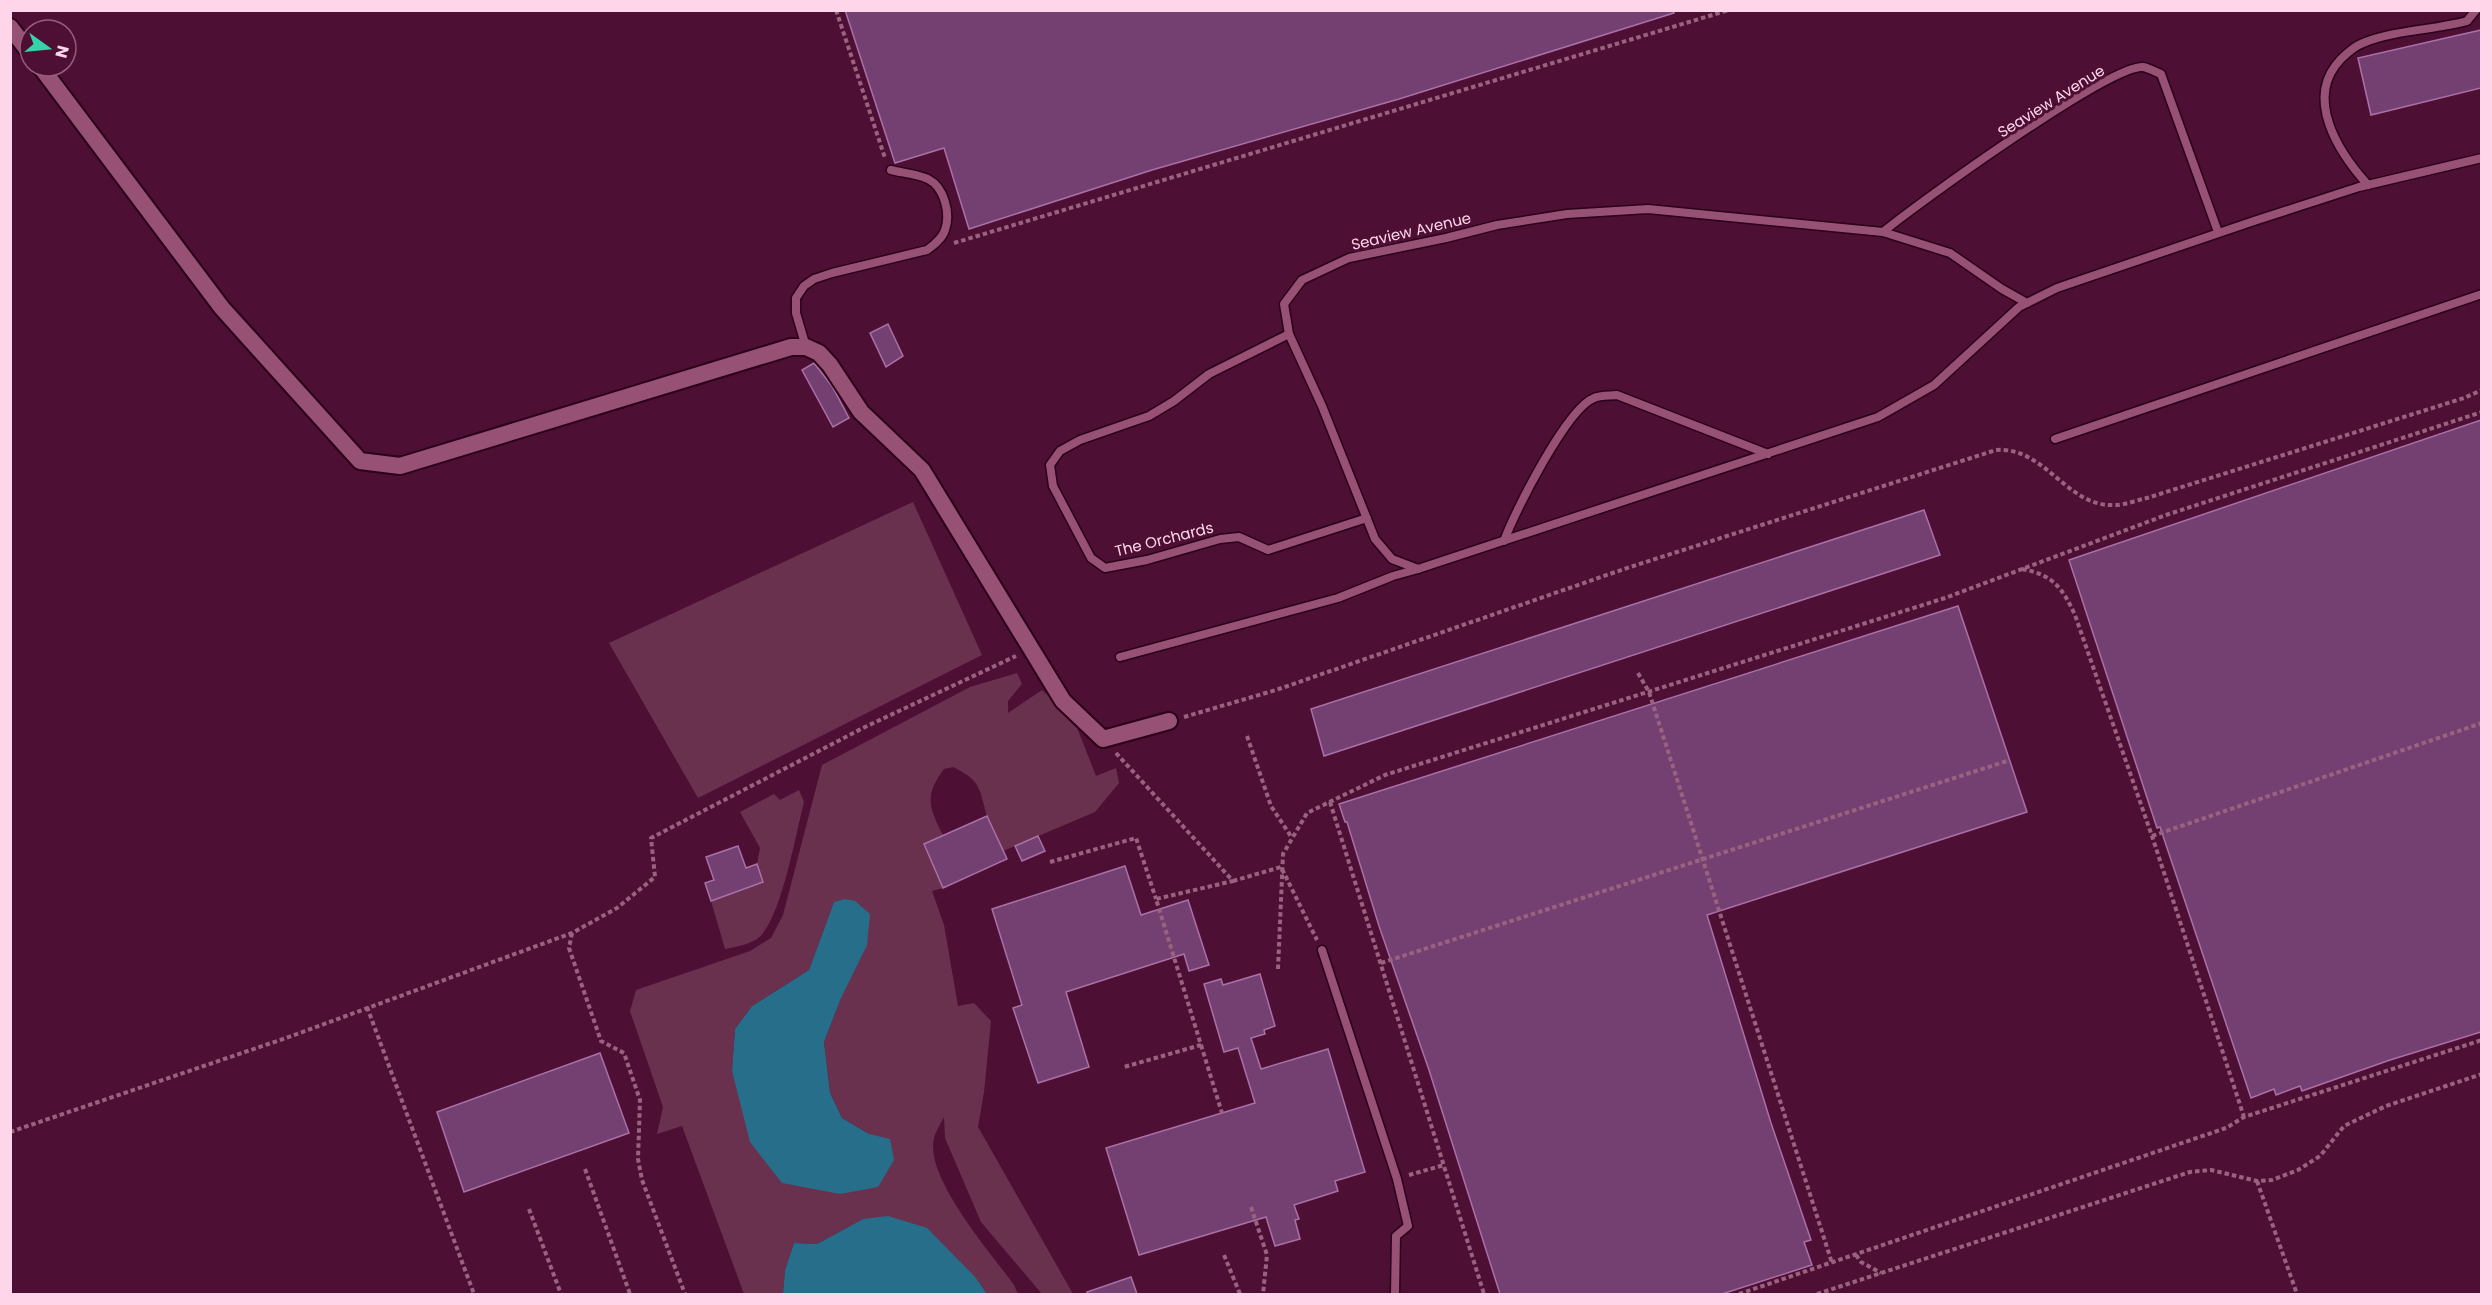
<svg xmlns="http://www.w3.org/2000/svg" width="2492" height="1305" viewBox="0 0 2492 1305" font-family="Poppins,sans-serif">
	<rect width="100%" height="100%" fill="#4e0f34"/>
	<g fill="#6a314f" fill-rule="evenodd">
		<path d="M913,502L982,655L698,798L609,643Z"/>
		<path d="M1017,673L1022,684L1008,701V713L1042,690L1074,720L1096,776L1116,768L1119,783L1095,812L1003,851C998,839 991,828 987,816C979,789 982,781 953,767L944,769C924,795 929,808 943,835L924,844L943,888L932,891L944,925L958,1006L974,1003L991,1021L984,1092L978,1127L1073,1294H1042L981,1222L945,1138L944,1117C941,1123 936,1131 934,1138C924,1177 991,1253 1014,1285L1018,1294H987L976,1278L863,1219L817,1244L794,1243L785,1270L783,1294H744L682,1126L657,1134L663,1107L630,1011L636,990L750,951L771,938L783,915L822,765L970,687ZM834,902L841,998L824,1042L830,1093L842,1118L869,1134L732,1072L735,1029L752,1006L809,970Z"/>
		<path d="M799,790L804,802C796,832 781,922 757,939C748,945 735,947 725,949L711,901L763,882L757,864L760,848L740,812L774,794L780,800Z"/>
	</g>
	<g fill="#276e8b">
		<path d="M845,899L855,901L870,914L867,945L841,998L824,1042L830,1093L842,1118L869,1134L890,1139L894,1160L878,1187L840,1194L782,1183L750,1142L732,1071L735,1029L752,1006L809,970L834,902Z"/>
		<path d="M888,1216L927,1228L976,1278L987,1294H783L785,1270L794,1243L817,1244L863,1219Z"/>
	</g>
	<g fill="#743f71" stroke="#aa71a6" stroke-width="1.5">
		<path d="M845,10H1673L1674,13L1399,99L1152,170L969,229L944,148L895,163Z"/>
		<path d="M2481,30V88L2371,115L2358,58Z"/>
		<path d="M888,324L903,356L886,367L870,333Z"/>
		<path d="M814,363L832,386L849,418L833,427L802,370Z"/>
		<path d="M2481,420V1032L2390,1060L2302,1091L2300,1086L2276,1095L2274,1089L2251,1098L2160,827L2157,828L2069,560Z"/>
		<path d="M1924,510L1940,555L1324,756L1311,709Z"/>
		<path d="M1958,606L2027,812L1707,915L1771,1123L1811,1240L1804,1242L1812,1265L1722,1294H1500L1429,1070L1379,926L1347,822H1345L1339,804Z"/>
		<path d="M987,816L1007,859L943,888L924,844Z"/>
		<path d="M1038,836L1045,851L1022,861L1015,846Z"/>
		<path d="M738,846L746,868L757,864L763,882L711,901L705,883L714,880L706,857Z"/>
		<path d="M1125,866L1141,915L1188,900L1209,965L1189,971L1184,954L1066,992L1089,1067L1038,1083L1013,1008L1022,1005L992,909Z"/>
		<path d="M1260,974L1275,1026L1264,1030L1265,1034L1251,1038L1261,1069L1328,1049L1365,1172L1335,1181L1338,1191L1294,1205L1299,1219L1295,1220L1300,1239L1275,1246L1266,1217L1139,1255L1106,1148L1255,1103L1238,1048L1224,1052L1204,984L1221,979L1223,985Z"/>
		<path d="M600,1053L629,1133L464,1192L437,1112Z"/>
		<path d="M1131,1277L1137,1294H1087V1292Z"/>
	</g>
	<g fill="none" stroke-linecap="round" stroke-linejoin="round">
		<g stroke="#2c001a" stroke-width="11">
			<g id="lane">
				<path d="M2368,185C2339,153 2303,98 2341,59C2347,53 2355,46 2363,43C2394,30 2435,30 2467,21L2476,10"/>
				<path d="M1883,232C1917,204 2109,65 2143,67C2149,68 2156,72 2161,74L2218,232"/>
				<path d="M2027,303L2002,289L1950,253L1883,232L1648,209L1567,214L1497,225L1446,238L1349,258L1302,280L1284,304L1289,334L1322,406L1375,539L1392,559L1418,569L1878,417L1934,385L2019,307L2057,288L2254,221L2359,187L2482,158"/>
				<path d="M1289,334L1209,374L1174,401L1149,416L1080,440L1060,451L1050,465L1053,486L1091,558L1105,568L1147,560L1220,539L1239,537L1268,550L1367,518"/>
				<path d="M806,347L796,313V298L804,286L814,279L832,273L927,250C934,245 942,239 945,230C951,213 944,187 928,179C917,174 903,173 891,170"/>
				<path d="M2055,439L2482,294"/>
				<path d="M1504,541C1514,513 1567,408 1594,398C1601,395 1610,396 1617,395L1768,454"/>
				<path d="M1120,657L1338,598L1393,576L1418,569"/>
				<path d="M1322,950L1397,1179L1408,1226L1396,1236L1395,1294"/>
			</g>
		</g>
		<g stroke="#2c001a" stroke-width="20">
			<g id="street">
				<path d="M10,27L30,53"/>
				<path d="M40,66L222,308L360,461L400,466L791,347H806L819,353L830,365L861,412L922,470L1063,701L1103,739L1169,721"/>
			</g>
		</g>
		<g stroke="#996380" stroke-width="4" stroke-dasharray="4.5 3" stroke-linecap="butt">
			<path d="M836,10L885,158"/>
			<path d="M954,243L1729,10"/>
			<path d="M2022,569C2053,575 2062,587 2075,615L2152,836L2244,1117"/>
			<path d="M1638,673L1649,692L1832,1263"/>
			<path d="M1184,717L1276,690L1627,568L1996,450C2045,446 2067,508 2115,505C2125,505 2137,500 2147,498L2464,398L2482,390"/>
			<path d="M1247,736L1271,806L1292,838"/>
			<path d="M1116,753L1233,881L1156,899L1201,1045L1124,1067"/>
			<path d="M1330,802L1484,1294"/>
			<path d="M2152,836L2482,723"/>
			<path d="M1050,862L1136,838L1156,899"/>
			<path d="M1233,881L1281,867L1317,940"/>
			<path d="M572,933L569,948L601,1041L624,1053L640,1100L638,1159L642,1180L685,1294"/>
			<path d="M1381,963L2007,761"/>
			<path d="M1278,969L1283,854L1307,813L1385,775L1945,598L2166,515L2482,412"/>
			<path d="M367,1007L474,1294"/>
			<path d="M1201,1045L1222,1113"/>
			<path d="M10,1132L286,1038L572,933L617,908L655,877L651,838L865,727L1016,656"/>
			<path d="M585,1169L630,1294"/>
			<path d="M1409,1175L1444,1165"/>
			<path d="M2257,1181L2297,1294"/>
			<path d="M1251,1207L1267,1255L1263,1294"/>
			<path d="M529,1209L561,1294"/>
			<path d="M1224,1255L1240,1294"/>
			<path d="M1856,1255L1861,1262L1881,1273"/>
			<path d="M1739,1294L2226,1128L2244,1117L2482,1040"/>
			<path d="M1817,1294L2190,1172L2211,1170L2257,1181L2272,1180L2298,1170L2320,1156L2344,1126L2386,1106L2482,1074"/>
		</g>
		<use href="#lane" stroke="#965174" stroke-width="8"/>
		<use href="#street" stroke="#965174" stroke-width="16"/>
	</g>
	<g text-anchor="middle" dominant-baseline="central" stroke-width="6" stroke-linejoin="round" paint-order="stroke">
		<g font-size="15" fill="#ffd6e9" stroke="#4e0f34">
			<text transform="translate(2051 101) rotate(-32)">Seaview Avenue</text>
			<text transform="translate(1411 231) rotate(-13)">Seaview Avenue</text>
			<text transform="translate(1164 539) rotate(-14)">The Orchards</text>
		</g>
	</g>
	<rect width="2492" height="1305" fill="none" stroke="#ffd6e9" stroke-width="24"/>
	<g transform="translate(48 48) rotate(105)"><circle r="28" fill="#4e0f34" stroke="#955f7c" stroke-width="1.5"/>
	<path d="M0-4.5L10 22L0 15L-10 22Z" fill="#34d4a8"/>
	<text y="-9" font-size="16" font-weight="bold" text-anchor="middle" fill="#ffd6e9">N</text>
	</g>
</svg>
